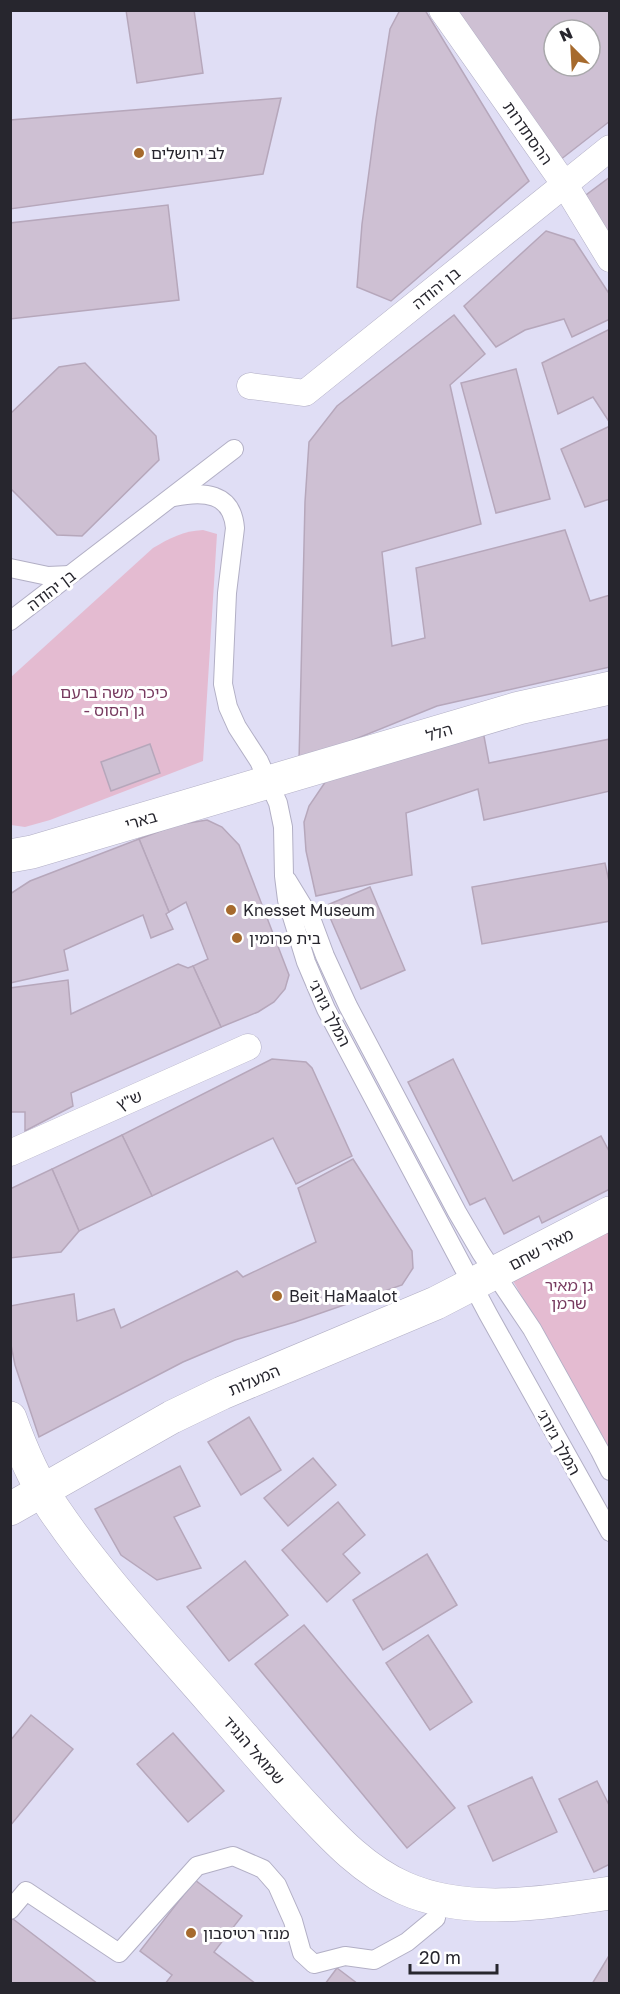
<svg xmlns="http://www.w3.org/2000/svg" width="620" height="1994" viewBox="0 0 620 1994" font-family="'Golos Text','Noto Sans Hebrew',sans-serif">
	<rect width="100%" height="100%" fill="#e0def5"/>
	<g fill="#e4bbd1">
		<path d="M203,530L217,534L203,761L50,820L25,827L11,825L10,678L153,548C170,538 183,531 203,530Z"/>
		<path d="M609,1225V1450L512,1279Z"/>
	</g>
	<g fill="#cec0d3" stroke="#b6a7bb" stroke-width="1.5" fill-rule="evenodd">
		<path d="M126,10H194L203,73L137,83Z"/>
		<path d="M400,10H425L529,181L391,301L357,287L362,224L376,119L390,29Z"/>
		<path d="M451,10H610V121L560,160ZM554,30H590V66H554Z"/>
		<path d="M281,98L263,174L10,209V120Z"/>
		<path d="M610,177V240L582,198Z"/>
		<path d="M168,205L179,300L10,319V223Z"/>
		<path d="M546,231L574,240L610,295V319L572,337L564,319L525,330L496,347L464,306Z"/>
		<path d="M454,315L485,354L450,385L481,524L382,552L392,646L425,638L416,568L565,530L590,601L610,595V667L437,706L299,762L305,502L309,442L337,406Z"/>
		<path d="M610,329V423L593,397L558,414L542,363Z"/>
		<path d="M85,363L156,436L159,460L82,536L57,535L10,488V414L59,367Z"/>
		<path d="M516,369L550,499L496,513L461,383Z"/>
		<path d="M610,426V499L585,507L561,449Z"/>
		<path d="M483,731L489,763L610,739V791L484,820L478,789L406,813L412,875L316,896L306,851L304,822L309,806L326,781Z"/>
		<path d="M150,744L160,773L111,791L101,762Z"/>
		<path d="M207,820L222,827L239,845L289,975L285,989L274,1002L258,1012L221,1027L193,966L208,959L186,902L169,912L139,839L176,825Z"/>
		<path d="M139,839L169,912L166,914L173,929L151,938L143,915L64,950L68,970L10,983V894L30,881Z"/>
		<path d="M605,863L610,886V921L482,944L472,887Z"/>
		<path d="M370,887L405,970L361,989L325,906Z"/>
		<path d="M178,964L188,968L193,966L221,1027L71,1093L73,1106L25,1131V1112H10V988L68,980L71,1014Z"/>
		<path d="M272,1059L306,1062L312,1068L352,1156L296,1184L273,1138L152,1196L122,1135Z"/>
		<path d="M453,1059L513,1181L601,1136L610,1153V1189L542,1223L539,1216L504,1234L485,1198L470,1205L408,1082Z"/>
		<path d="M122,1135L152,1196L79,1231L52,1169Z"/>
		<path d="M353,1159L412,1251L413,1268L402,1285L295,1322L235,1340L183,1362L39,1437L15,1365L10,1340V1306L74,1294L77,1321L114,1309L121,1328L237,1271L243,1277L316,1242L298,1188Z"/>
		<path d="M52,1169L79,1231L61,1252L10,1258V1189Z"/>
		<path d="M249,1417L281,1470L241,1495L208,1442Z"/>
		<path d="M313,1458L336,1485L288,1526L264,1498Z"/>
		<path d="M180,1466L200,1506L174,1517L201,1568L157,1580L121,1555L95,1509Z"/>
		<path d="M338,1502L365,1535L343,1554L360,1573L327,1602L282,1550Z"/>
		<path d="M427,1554L457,1605L383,1650L353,1600Z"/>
		<path d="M245,1561L288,1615L229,1661L187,1607Z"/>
		<path d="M304,1625L455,1808L407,1848L255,1664Z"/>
		<path d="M428,1635L472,1702L430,1730L386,1663Z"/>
		<path d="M31,1715L73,1749L10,1826V1741Z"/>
		<path d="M173,1733L224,1791L188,1822L137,1764Z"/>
		<path d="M532,1777L557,1832L493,1861L468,1806Z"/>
		<path d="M597,1781L610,1807V1864L594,1872L559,1799Z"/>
		<path d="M195,1880L242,1916L214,1952L256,1984H165L172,1975L140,1951Z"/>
		<path d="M13,1919L98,1984H10V1921Z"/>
		<path d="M610,1954V1984H592Z"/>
		<path d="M337,1968L358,1984H325Z"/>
	</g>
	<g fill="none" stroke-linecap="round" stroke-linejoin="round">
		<g stroke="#b2afc5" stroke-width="20">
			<g id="service">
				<path d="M174,497C203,491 232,492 235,528L227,593L223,684L228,707L237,727L259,761L278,803L283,827L284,876L287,900L306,962L326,1009L488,1314L610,1532"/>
				<path d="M10,568L48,576L70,575"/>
				<path d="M10,621L234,449"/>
				<path d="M287,880L312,921L325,956L348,1006L457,1212L481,1253L532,1329L600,1451L610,1471"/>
				<path d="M10,1910L26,1891L119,1953L197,1866L233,1856L263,1869L277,1885L293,1921L302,1953L314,1964L345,1956L374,1960L407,1942L436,1918"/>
			</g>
		</g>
		<g stroke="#b2afc5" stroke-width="27">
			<g id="pedestrian">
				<path d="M442,10L565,185L610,259"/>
				<path d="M250,386L305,393L610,148"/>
				<path d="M10,1153L248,1047"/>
			</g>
		</g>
		<g stroke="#b2afc5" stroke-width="34">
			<g id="minor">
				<path d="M10,856L32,852L519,708L610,688"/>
				<path d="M10,1509L172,1417L222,1393L436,1303L610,1213"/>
			</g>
		</g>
		<g stroke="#b2afc5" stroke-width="34">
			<path id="tertiary" d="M10,1418C21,1449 35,1481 53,1508C101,1579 161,1642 217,1707C247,1741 276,1776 307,1809C335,1839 365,1871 404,1888C467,1916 544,1903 610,1893"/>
		</g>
		<use href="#service" stroke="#fff" stroke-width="18"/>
		<use href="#pedestrian" stroke="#fff" stroke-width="26"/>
		<use href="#minor" stroke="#fff" stroke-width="33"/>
		<use href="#tertiary" stroke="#fff" stroke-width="33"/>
	</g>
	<g fill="#a66a2d" stroke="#fff" stroke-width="2">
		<circle cx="139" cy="153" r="6"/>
		<circle cx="231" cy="910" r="6"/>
		<circle cx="237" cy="938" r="6"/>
		<circle cx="277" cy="1296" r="6"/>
		<circle cx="191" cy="1933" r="6"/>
	</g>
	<g text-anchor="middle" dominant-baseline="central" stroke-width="6" stroke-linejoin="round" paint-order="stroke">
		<g font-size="16" fill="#27262e" stroke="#fff">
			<text transform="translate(528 133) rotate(55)">ההסתדרות</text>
			<text transform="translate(436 288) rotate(-39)">בן יהודה</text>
			<text transform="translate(51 590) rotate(-37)">בן יהודה</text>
			<text transform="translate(439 732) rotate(-17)">הלל</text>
			<text transform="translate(141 820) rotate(-16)">בארי</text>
			<text transform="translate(330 1013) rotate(63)">המלך ג׳ורג׳</text>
			<text transform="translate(129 1100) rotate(-24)">ש"ץ</text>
			<text transform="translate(541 1249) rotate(-28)">מאיר שחם</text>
			<text transform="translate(254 1380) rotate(-23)">המעלות</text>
			<text transform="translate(559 1442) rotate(61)">המלך ג׳ורג׳</text>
			<text transform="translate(254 1750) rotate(49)">שמואל הנגיד</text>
		</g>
		<g font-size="16" fill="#27262e" stroke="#fff" text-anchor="start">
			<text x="151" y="153">לב ירושלים</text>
			<text x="243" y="910">Knesset Museum</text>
			<text x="249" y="938">בית פרומין</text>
			<text x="289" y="1296">Beit HaMaalot</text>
			<text x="203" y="1933">מנזר רטיסבון</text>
		</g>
		<g font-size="16" fill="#773a5f" stroke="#fff">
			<text x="114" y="692">כיכר משה ברעם<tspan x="114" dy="18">- גן הסוס</tspan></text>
			<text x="569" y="1285">גן מאיר<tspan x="569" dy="18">שרמן</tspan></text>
		</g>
	</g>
	<rect width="620" height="1994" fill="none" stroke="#27262e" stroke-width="24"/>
	<g transform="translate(572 48) rotate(336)"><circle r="28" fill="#ffffff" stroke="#a9a8ab" stroke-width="1.5"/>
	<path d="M0-4.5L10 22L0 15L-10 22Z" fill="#a66a2d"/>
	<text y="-9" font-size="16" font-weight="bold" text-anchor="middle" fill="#27262e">N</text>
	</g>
	<path d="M410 1964v9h87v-9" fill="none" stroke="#27262e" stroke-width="3"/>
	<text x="419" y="1964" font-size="18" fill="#27262e" stroke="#ffffff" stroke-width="4.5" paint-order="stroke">20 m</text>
</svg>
